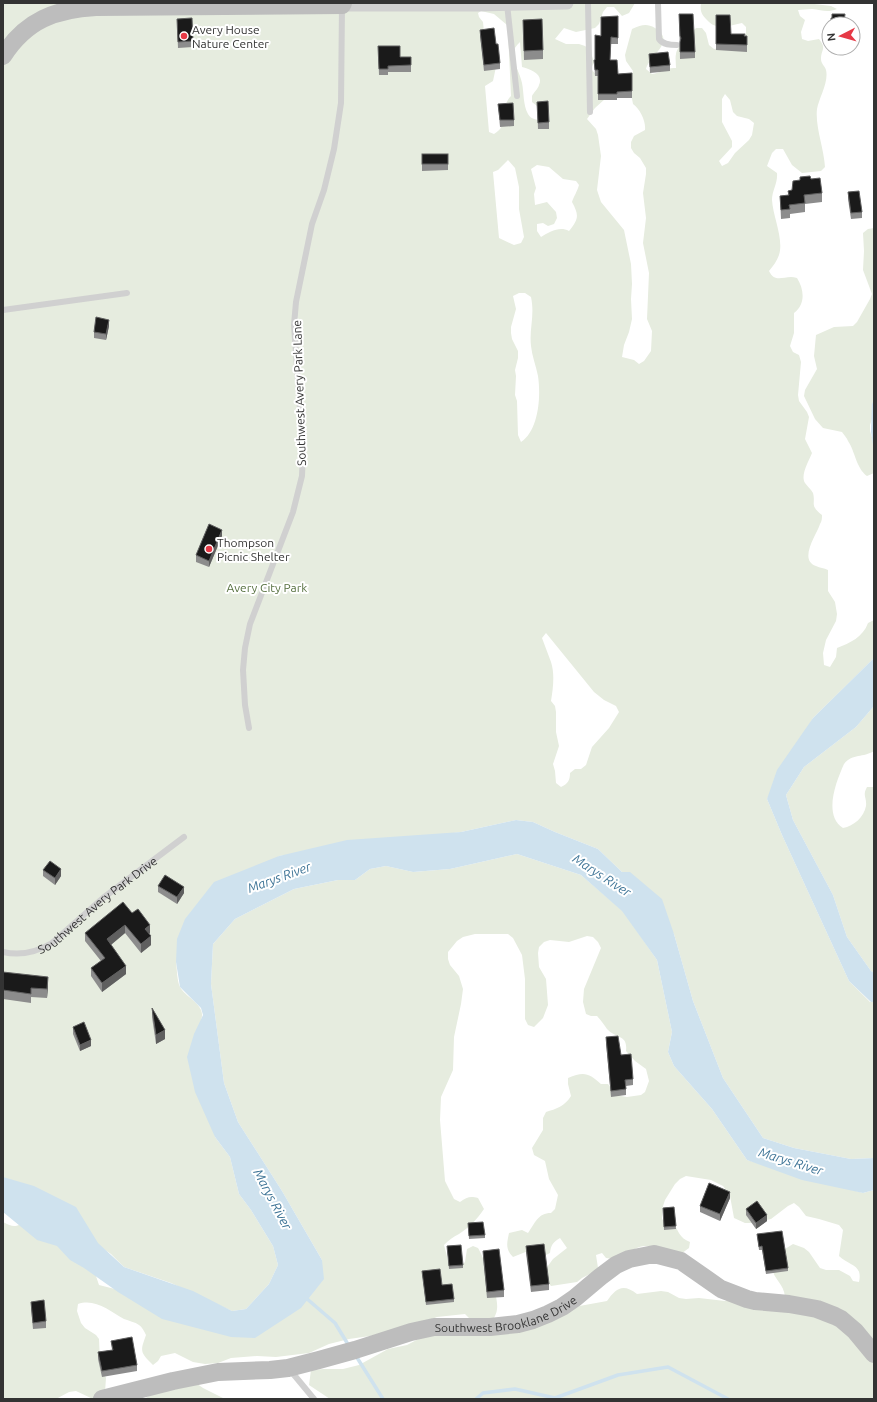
<svg xmlns="http://www.w3.org/2000/svg" width="877" height="1402" viewBox="0 0 877 1402" font-family="Ubuntu,sans-serif">
	<rect width="100%" height="100%" fill="#fff"/>
	<g fill="#e6ecdf" fill-rule="evenodd">
		<path d="M3,3H635L629,13L622,16L614,7H607L603,12L599,24L595,28L576,32L564,28L555,39L566,44H579L585,46L590,50L594,62L591,69L601,80L605,99L595,108L587,119L596,129L598,135L601,156L597,190L601,202L624,230L631,264L632,284L631,299L632,319L629,332L624,345L622,357L634,360L639,364L644,361L651,351L652,331L647,319L649,273L643,243L646,218L643,193L646,174V168L640,158L634,153L631,148V142L634,136L645,130C646,121 640,109 633,104L629,83L633,71L626,61L625,55L632,29C642,25 646,23 655,28C677,42 650,54 646,69L652,74C661,73 667,67 676,68C676,63 675,58 676,54C677,46 690,34 696,28H702L706,33L709,45L714,49L720,48L746,33V27L742,23C728,26 717,31 707,20C701,14 700,11 701,3H806L831,6L837,9C827,13 822,10 812,9C807,9 803,10 798,10L800,16L805,20L801,32L802,39L808,41L819,39C827,49 821,49 821,59C821,64 825,66 826,70C829,82 819,98 817,109C815,127 824,148 825,167L821,171L802,173L792,165L783,149H776L772,153L767,166L777,173C778,183 772,191 772,200C773,217 784,239 779,255C777,261 773,266 769,271C776,285 785,274 797,278C804,289 806,304 794,313V333L790,346L793,352L799,355L801,362L798,395L799,401L807,412L809,417L805,439L812,453C809,461 800,475 805,483C807,486 811,489 813,493C816,504 809,505 822,515C822,518 822,521 820,524C817,534 798,560 816,566C820,568 824,568 828,570V591L835,602L837,614L836,621L826,640L823,653L824,665L830,667L836,657L837,648C850,643 863,637 868,623L874,620V658L813,718L767,799L782,835L849,981L870,1002H874V1158L851,1159L794,1148L763,1138L723,1078L693,1001L674,934L622,872L598,849L555,832L533,822L516,820L461,832L279,856L176,962C177,969 177,981 180,987C186,998 207,1005 201,1020L215,1137L230,1157L239,1194L251,1210L273,1246L278,1265L269,1284L246,1309L232,1311L171,1283L124,1267L111,1254L3,1181ZM481,11L494,14L507,25L508,32L511,96C499,108 510,126 494,134L489,132L485,86L493,81L497,62L485,42L483,22L479,17L478,13ZM520,42L522,67C530,69 544,74 539,85C538,89 534,92 532,96V102L542,110L538,120C534,119 530,118 528,114C523,105 524,93 522,83C520,73 513,64 514,52C514,48 517,45 520,42ZM725,94L730,100L733,112L737,116L749,119L754,123L752,135L749,140L735,153L728,163L722,166L719,161L732,147V141L722,122V99ZM508,160L515,168L519,187V209L524,237L521,243L514,245L499,238L493,172L498,170ZM537,165L549,167L563,179L576,181L579,185C577,192 574,196 572,202C579,215 579,219 569,231C559,226 550,232 541,237L537,231V224L543,223L548,226L554,224L557,218L556,212L547,202L535,205L534,194L536,188L531,169ZM519,293H525L531,297C535,316 529,329 531,346C532,356 536,366 538,376C541,396 539,430 521,442L518,435L517,401L515,395L516,376L515,370L518,358V351L512,339L511,333V327L516,309L513,296ZM546,633L594,692L604,700L616,706L619,712L609,728L592,747L586,765L581,769H575L570,773C570,780 568,784 561,787L556,783L555,771L553,764L559,746L556,732V712L555,706L551,701C553,689 555,674 551,662C548,654 545,646 542,638Z"/>
		<path d="M874,228V413L870,425V431L874,444V473L867,476C856,468 855,451 848,441C847,438 844,435 842,432L823,428L815,419L804,396L805,390L817,369L814,356L816,335L834,327L853,326L857,322L870,299L872,294L863,270L864,251L863,233L868,229Z"/>
		<path d="M874,706V751C863,758 853,753 844,764C836,782 823,815 843,828C854,826 864,817 866,806C867,797 862,796 867,787H874V973L871,971L847,937L833,895L793,820L786,795L804,767L856,727Z"/>
		<path d="M517,854L581,875L623,911L657,960L672,1032L668,1052L674,1066L712,1109L747,1160L863,1193L874,1190V1399H330L309,1385L311,1370L324,1369H343L359,1365L388,1349L407,1345L430,1333L607,1301C616,1288 623,1283 637,1294L661,1291L668,1292L679,1298L686,1299L699,1298L725,1301L744,1298L785,1297C784,1284 774,1279 773,1271C773,1266 776,1259 777,1254L793,1244L804,1248L809,1252L820,1268L826,1270H839L850,1276L853,1281L859,1282C863,1264 849,1266 839,1256L843,1230L839,1225L819,1219L806,1216L799,1207L794,1203L788,1206L771,1219L752,1223H745L734,1218L730,1196L723,1186L711,1180L686,1176L680,1179L675,1184L665,1200L663,1206L662,1219L667,1224L673,1223C679,1231 679,1238 690,1242L689,1248L678,1256C668,1252 655,1245 645,1246C630,1247 625,1262 606,1258L602,1253L596,1255L598,1268L594,1272L582,1278L577,1282L551,1286L547,1281L545,1270L553,1259L567,1248L560,1238C553,1242 551,1245 550,1253L544,1256L533,1249L513,1257C505,1249 507,1243 509,1233L522,1230L528,1233C535,1223 538,1213 551,1213L555,1209L558,1195L549,1179L545,1161L534,1155L532,1148L543,1130V1118L546,1112C556,1109 565,1106 571,1096L568,1084V1078C584,1071 589,1073 601,1084H608L615,1093L621,1096L627,1097L641,1095L645,1092L649,1081L646,1069L635,1061L626,1051C628,1034 616,1039 607,1029C604,1025 601,1020 597,1016H591L586,1014L583,1002L584,989L601,948L598,942L593,937L587,936L569,942L550,940L544,942L539,947L538,953L539,967L546,979L548,1005L543,1018L534,1027L528,1025L525,1019V979L522,955L513,938L508,934H475L463,937L457,941L448,952V959L450,965L459,976L463,989L461,1004L454,1037L453,1070L441,1097L440,1120L445,1181L454,1199L460,1202C467,1197 470,1196 478,1198L484,1209C477,1219 470,1227 459,1234C453,1237 449,1240 444,1245L449,1264L461,1266L465,1262L467,1249L473,1246L478,1248C485,1260 499,1296 497,1309C497,1313 494,1317 493,1321L473,1322L465,1314L437,1317L411,1327L405,1331L349,1339L329,1344L309,1353L276,1357L257,1356L231,1358L218,1363L205,1364L193,1362L175,1353L161,1356L158,1361L153,1365C140,1352 140,1352 146,1335C144,1331 142,1327 139,1325C135,1322 129,1321 124,1319C110,1311 95,1298 78,1304L77,1311L81,1323L85,1328L96,1335L99,1339L100,1361L106,1378L105,1392L93,1399L76,1391L69,1392L56,1399H3V1222C14,1228 16,1227 27,1221L55,1234L93,1267L99,1285L237,1320L322,1260L282,1191L238,1122L224,1083L211,984L213,944L235,919L294,889L338,880H355L370,869L386,866L413,872L450,869Z"/>
		<path d="M193,1381L203,1388L225,1399H144L160,1389Z"/>
	</g>
	<g fill="#cfe2ee">
		<path d="M874,400V451L871,432L872,404Z"/>
		<path d="M874,658V706L856,727L804,767L786,795L793,820L833,895L847,937L871,971L874,973V1002H871L849,981L782,835L767,799L777,770L813,718Z"/>
		<path d="M516,820L533,822L555,832L598,849L622,872H630L662,899L674,934L693,1001L723,1078L763,1138L794,1148L851,1159L874,1158V1190L863,1193L802,1180L747,1160L712,1109L674,1066L668,1052L672,1032L657,960L622,911L581,875L517,854L450,869L413,872L386,866L370,869L355,880H338L294,889L235,919L213,944L211,984L224,1083L238,1122L282,1191L322,1260L324,1279L301,1308L255,1338L231,1337L162,1319L118,1292L84,1268L70,1260L57,1246L37,1240L3,1212V1177L34,1186L76,1207L98,1243L124,1267L193,1291L232,1311L246,1309L269,1284L278,1265L273,1246L251,1210L239,1194L230,1157L215,1137L195,1092L187,1057L194,1034L203,1015L201,1008L180,987L176,962L177,939L185,919L214,882L279,856L347,840L461,832Z"/>
	</g>
	<g fill="none" stroke-linecap="round" stroke-linejoin="round">
		<g stroke="#cfe2ee" stroke-width="3.5">
			<path d="M306,1298L335,1323L349,1346"/>
			<path d="M356,1356L383,1399"/>
			<path d="M476,1399L483,1393L515,1389L555,1398L618,1375L668,1367L728,1399"/>
		</g>
		<g stroke="#d0d0d0" stroke-width="6">
			<path d="M588,3L590,112"/>
			<path d="M658,3L659,39C663,45 671,45 677,45"/>
			<path d="M507,4L517,96"/>
			<path d="M3,310L127,293"/>
			<path d="M249,728L245,705L243,670L245,648L250,624L293,512L302,476L303,450L294,325L296,302L312,224L324,190L334,149L341,103L342,6"/>
			<path id="s1" d="M3,952C20,956 37,952 52,943L103,898L184,837"/>
			<path d="M290,1370L314,1399"/>
		</g>
		<path stroke="#d0d0d0" stroke-width="13" d="M342,5H477L567,3"/>
		<g stroke="#bdbdbd" stroke-width="18">
			<path d="M3,56C26,20 56,9 96,7L342,5L343,3"/>
			<path id="s2" d="M102,1399L173,1381L218,1372L270,1370L288,1368L319,1360L355,1350L411,1332L434,1327H490L518,1324L533,1320L548,1314L562,1307L575,1298L600,1277L616,1265L629,1259L654,1254L681,1261L721,1289L747,1299L755,1301L789,1304L817,1309L835,1316L841,1319L855,1331L874,1354"/>
		</g>
	</g>
	<g fill="#8c8c8c">
		<path d="M679,14L695,52V58L680,59Z"/>
		<path d="M716,15L731,34L747,36V52L716,50Z"/>
		<path d="M618,16V44H611L610,60L618,74L632,73V98H617V100H598V76H595L594,60H595L601,36Z"/>
		<path d="M523,20L543,50V59L524,60Z"/>
		<path d="M177,25L193,41V47L178,48Z"/>
		<path d="M480,30L496,44L500,63V69L484,71L480,36Z"/>
		<path d="M378,46L400,57H411V72H388V75H379Z"/>
		<path d="M649,54L670,65V71L650,73Z"/>
		<path d="M537,102L549,122V129H538Z"/>
		<path d="M498,104L514,120V126L500,127Z"/>
		<path d="M422,154H448V170L422,171Z"/>
		<path d="M811,179L822,193V202L805,204V212L790,214V218L781,219L780,196L788,195V191L792,190Z"/>
		<path d="M848,192L862,212V218L851,219L848,199Z"/>
		<path d="M109,326L106,340L94,338V332Z"/>
		<path d="M222,536L209,567L196,562V555Z"/>
		<path d="M43,870L61,876L55,885L43,876Z"/>
		<path d="M158,886L184,893L177,904L158,892Z"/>
		<path d="M132,913L150,933L149,934L151,945L141,953L125,933L111,945L126,974L102,992L91,976V968L101,961L85,941V933Z"/>
		<path d="M3,972L48,986L47,998L31,997V1003L3,999Z"/>
		<path d="M152,1008L165,1039L156,1044L152,1017Z"/>
		<path d="M73,1027L91,1046L80,1051L73,1034Z"/>
		<path d="M606,1037L621,1055L633,1079V1085L626,1086V1095L611,1097L606,1043Z"/>
		<path d="M730,1198L720,1221L700,1212V1206Z"/>
		<path d="M674,1207L676,1229L664,1230L663,1208Z"/>
		<path d="M746,1209L767,1221L756,1229L746,1215Z"/>
		<path d="M468,1223L485,1235V1238L469,1239Z"/>
		<path d="M757,1234L788,1268V1271L766,1274L762,1250H759Z"/>
		<path d="M447,1246L463,1265V1268L449,1269Z"/>
		<path d="M526,1246L549,1284V1290L531,1292L526,1253Z"/>
		<path d="M483,1251L504,1290V1297L487,1298L483,1257Z"/>
		<path d="M422,1271L442,1285L454,1299V1302L426,1305Z"/>
		<path d="M31,1302L46,1321V1328L33,1329L31,1308Z"/>
		<path d="M111,1341L137,1365V1371L102,1377L98,1359V1352L112,1350Z"/>
	</g>
	<g fill="#5f5f5f">
		<path d="M109,320V326L106,340V334Z"/>
		<path d="M222,530V536L209,567V561Z"/>
		<path d="M61,869V876L55,885V878Z"/>
		<path d="M184,887V893L177,904V897Z"/>
		<path d="M125,925V933L107,948V939Z"/>
		<path d="M150,925V933L145,937V929Z"/>
		<path d="M151,936V945L141,953V944Z"/>
		<path d="M126,966V974L102,992V983Z"/>
		<path d="M48,977V986L47,998V989Z"/>
		<path d="M165,1030V1039L156,1044V1035Z"/>
		<path d="M91,1040V1046L80,1051V1045Z"/>
		<path d="M730,1192V1198L720,1221V1214Z"/>
		<path d="M767,1215V1221L756,1229V1223Z"/>
	</g>
	<g fill="#1a1a1a" stroke="#5f5f5f">
		<path d="M679,14H693L695,52H680V42L681,38L680,36Z"/>
		<path d="M832,14H845L844,24H831V18H832Z"/>
		<path d="M716,15H730L731,34H745L744,36H747V45L716,44Z"/>
		<path d="M618,16V38L611,37L610,60H617L618,74L632,73V91L617,92V94H598V70H595L594,60H595V35L601,36V17Z"/>
		<path d="M192,18L193,41L178,42L177,19Z"/>
		<path d="M542,19L543,50L524,51L523,20Z"/>
		<path d="M494,28L496,44H498L500,63L484,65L480,30Z"/>
		<path d="M378,46H400V57H411V65L388,66V69H379Z"/>
		<path d="M668,52L670,65L650,67L649,54Z"/>
		<path d="M548,101L549,122L538,123L537,102Z"/>
		<path d="M513,103L514,120H500L498,104Z"/>
		<rect x="422" y="154" width="26" height="10"/>
		<path d="M810,176L811,179L820,178L822,193L804,195L805,203L789,205L790,209L781,210L780,196L789,195L788,191L792,190L793,181L800,180V177Z"/>
		<path d="M859,191L862,212L851,213L848,192Z"/>
		<path d="M96,317L109,320L106,334L94,332Z"/>
		<path d="M209,524L222,530L209,561L196,555Z"/>
		<path d="M50,861L61,869L55,878L43,870Z"/>
		<path d="M165,875L184,887L177,897L158,886Z"/>
		<path d="M123,902L132,913L138,909L150,925L145,929L151,936L141,944L125,925L107,939L126,966L102,983L91,968L105,958L85,933Z"/>
		<path d="M3,972L48,977L47,989L31,988V994L3,990Z"/>
		<path d="M152,1008L165,1030L156,1035Z"/>
		<path d="M84,1022L91,1040L80,1045L73,1027Z"/>
		<path d="M618,1036L621,1055L631,1054L633,1079L625,1080L626,1089L611,1091L606,1037Z"/>
		<path d="M709,1183L730,1192L720,1214L700,1206Z"/>
		<path d="M757,1201L767,1215L756,1223L746,1209Z"/>
		<path d="M674,1207L676,1226L664,1227L663,1208Z"/>
		<path d="M483,1222L485,1235L469,1236L468,1223Z"/>
		<path d="M782,1231L788,1268L766,1271L762,1246L759,1247L757,1234Z"/>
		<path d="M544,1244L549,1284L531,1286L526,1246Z"/>
		<path d="M461,1245L463,1265L449,1266L447,1246Z"/>
		<path d="M499,1249L504,1290L487,1292L483,1251Z"/>
		<path d="M440,1269L442,1285L452,1284L454,1299L426,1302L422,1271Z"/>
		<path d="M44,1300L46,1321L33,1323L31,1302Z"/>
		<path d="M132,1337L137,1365L102,1371L98,1352L113,1350L111,1341Z"/>
	</g>
	<g fill="#e63946" stroke="#fff" stroke-width="1.5">
		<circle cx="184" cy="36" r="4"/>
		<circle cx="209" cy="549" r="4"/>
	</g>
	<g text-anchor="middle" dominant-baseline="central" stroke-width="4" stroke-linejoin="round" paint-order="stroke">
		<g font-size="12" fill="#333" stroke="#fff" text-anchor="start">
			<text x="192" y="29">Avery House<tspan x="192" dy="14">Nature Center</tspan></text>
			<text x="217" y="542">Thompson<tspan x="217" dy="14">Picnic Shelter</tspan></text>
		</g>
		<g font-size="12" fill="#333" stroke="#fff">
			<text transform="translate(299 393) rotate(-92)">Southwest Avery Park Lane</text>
			<text stroke="none"><textPath href="#s1" startOffset="110">Southwest Avery Park Drive</textPath></text>
			<text stroke="none"><textPath href="#s2" startOffset="415">Southwest Brooklane Drive</textPath></text>
		</g>
		<g font-size="12" fill="#56703f" stroke="#fff">
			<text x="267" y="587">Avery City Park</text>
		</g>
		<g font-size="13" font-style="italic" fill="#3f7597" stroke="#fff">
			<text transform="translate(602 875) rotate(33)">Marys River</text>
			<text transform="translate(279 877) rotate(-20)">Marys River</text>
			<text transform="translate(791 1161) rotate(17)">Marys River</text>
			<text transform="translate(273 1199) rotate(62)">Marys River</text>
		</g>
	</g>
	<rect width="877" height="1402" fill="none" stroke="#333333" stroke-width="8"/>
	<g transform="translate(841 36) rotate(264)"><circle r="19" fill="#ffffff" stroke="#adadad"/>
	<path d="M0-3L7 15L0 10L-7 15Z" fill="#e63946"/>
	<text y="-6" font-size="11" font-weight="bold" text-anchor="middle" fill="#333333">N</text>
	</g>
</svg>
